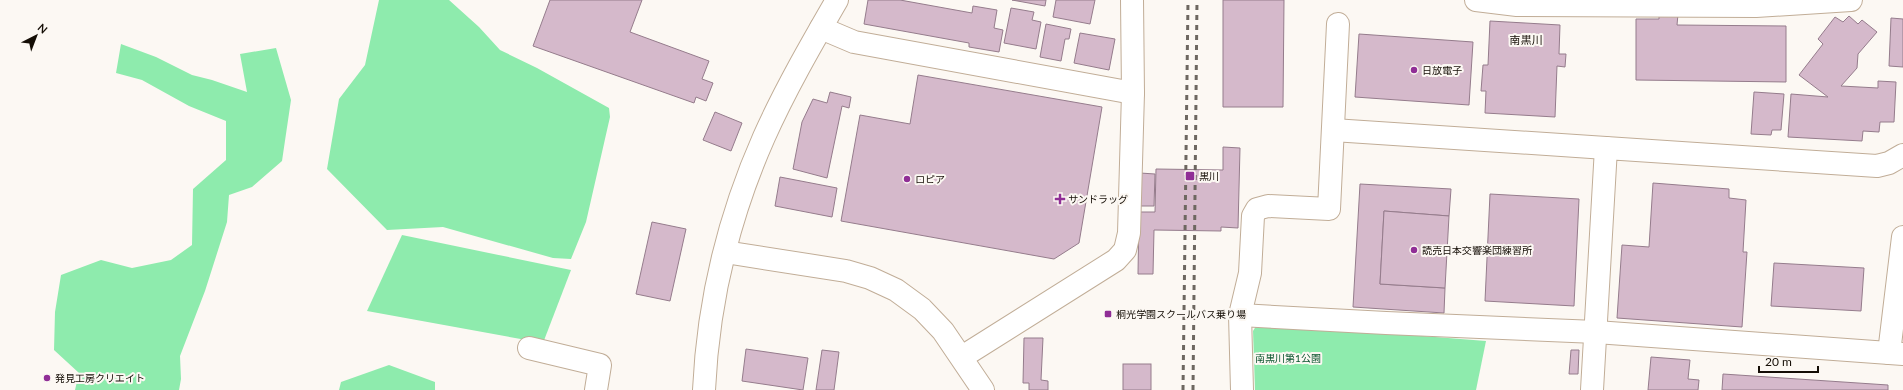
<svg xmlns="http://www.w3.org/2000/svg" width="1903" height="390" viewBox="0 0 1903 390" font-family="Lato,'Noto Sans JP',sans-serif">
	<rect width="100%" height="100%" fill="#fcf8f3"/>
	<g fill="#8eebad">
		<path d="M379,0H449L479,27L500,50L537,68L609,108L610,117L586,222L571,259L553,258L443,227L387,230L327,169L339,99L365,65Z"/>
		<path d="M121,44L156,57L192,75L212,80L247,92L240,54L276,48L291,100L282,161L252,187L229,195L227,222L205,291L180,356L181,379L179,390H75L79,373L54,350L55,312L61,275L101,260L132,268L171,260L192,245L193,189L226,160V121L189,106L142,80L116,73Z"/>
		<path d="M402,235L571,270L543,343L367,311Z"/>
		<path d="M1258,323L1486,341L1476,390H1255L1253,331Z"/>
		<path d="M389,365L435,382V390H339L341,382Z"/>
	</g>
	<g fill="#d5b9cb" stroke="#957c8c">
		<path d="M550,0H642L630,32L709,61L702,79L713,83L706,101L696,97L694,103L533,46Z"/>
		<path d="M868,0H900L972,13L973,6L997,10L994,28L1003,30L999,52L969,47V43L864,24Z"/>
		<path d="M1012,0H1046L1045,6Z"/>
		<path d="M1056,0H1095L1090,24L1053,17Z"/>
		<path d="M1223,0H1284L1283,107H1223Z"/>
		<path d="M1011,8L1034,12L1032,20L1041,22L1036,49L1004,43Z"/>
		<path d="M1659,14H1678L1677,25L1786,26V82L1636,80V19H1659Z"/>
		<path d="M1849,16L1858,24L1862,20L1877,32L1858,54L1857,68L1841,86L1878,88V81L1896,82L1894,122H1880L1879,132L1863,131L1862,141L1788,137L1791,94L1828,97L1799,75L1823,44L1818,39L1835,17L1843,22Z"/>
		<path d="M1891,18L1903,19V67L1889,66Z"/>
		<path d="M1490,21L1560,25L1559,54H1566L1565,67L1557,66L1555,117L1485,113L1486,91H1481L1483,65H1488Z"/>
		<path d="M1046,24L1071,29L1069,39H1065L1061,61L1040,57Z"/>
		<path d="M1080,33L1115,39L1109,70L1074,63Z"/>
		<path d="M1359,34L1473,42L1469,105L1355,97Z"/>
		<path d="M918,75L1102,107L1079,243L1054,259L841,221L860,115L910,124Z"/>
		<path d="M830,92L851,97L849,108L842,106L827,178L793,169L802,122L813,99L827,103Z"/>
		<path d="M1754,92L1784,94L1781,130H1772L1771,135L1751,134Z"/>
		<path d="M715,112L742,123L731,151L703,140Z"/>
		<path d="M1223,147L1240,148L1238,228L1221,227V231L1154,230L1153,274H1138L1139,212H1155L1156,169L1223,170Z"/>
		<path d="M1140,173L1155,174L1154,206H1140Z"/>
		<path d="M780,177L837,188L832,217L775,206Z"/>
		<path d="M1653,183L1729,189V198L1746,200L1743,252H1747L1742,327L1617,318L1622,245L1649,247Z"/>
		<path d="M1360,184L1451,189L1449,216L1384,211L1380,284L1445,288L1444,313L1353,307Z"/>
		<path d="M1490,194L1579,199L1574,306L1485,301Z"/>
		<path d="M1384,211L1449,216L1445,288L1380,284Z"/>
		<path d="M652,222L686,229L670,301L636,294Z"/>
		<path d="M1774,263L1864,268L1861,311L1771,306Z"/>
		<path d="M1024,338H1043L1041,380L1048,381V390H1029V383H1023Z"/>
		<path d="M746,349L808,358L803,390L742,381Z"/>
		<path d="M822,350L839,352L834,390H816Z"/>
		<path d="M1571,350H1579L1578,374H1569Z"/>
		<path d="M1651,357L1690,360L1688,379L1699,380L1698,390H1648Z"/>
		<rect x="1123" y="364" width="28" height="26"/>
		<path d="M1723,374L1888,385V390H1722Z"/>
	</g>
	<g fill="none" stroke-linecap="round" stroke-linejoin="round">
		<g stroke="#c1ad97" stroke-width="24">
			<g id="minor">
				<path d="M1476,0L1517,5L1756,6L1851,0"/>
				<path d="M821,28L854,42L1133,93"/>
				<path d="M1333,130L1606,148"/>
				<path d="M725,252L846,271L870,278L896,290L922,309L943,331L983,390"/>
				<path d="M1240,315L1386,323L1596,332L1903,354"/>
				<path d="M529,348L600,365L596,390"/>
				<path d="M1889,353L1903,237"/>
				<path d="M962,357L1116,260L1125,250L1129,233L1133,93L1132,0"/>
				<path d="M1242,390L1240,315L1250,273L1253,216L1257,209L1268,206L1329,209L1338,24"/>
				<path d="M1592,390L1606,148L1877,166L1889,163L1903,155"/>
			</g>
		</g>
		<g stroke="#c1ad97" stroke-width="24">
			<path id="major" d="M704,390C708,303 729,216 764,137C785,90 811,45 837,0"/>
		</g>
		<use href="#minor" stroke="#fff" stroke-width="22"/>
		<use href="#major" stroke="#fff" stroke-width="22"/>
		<g stroke="#6d6760" stroke-width="3" stroke-dasharray="5 5" stroke-linecap="butt">
			<path d="M1183,390L1188,0"/>
			<path d="M1193,390L1197,0"/>
		</g>
	</g>
	<g fill="#902e96" stroke="#fcf8f3" stroke-width="1.5">
		<circle cx="1414" cy="70" r="4"/>
		<rect x="1185" y="171" width="10" height="10" rx="2"/>
		<circle cx="907" cy="179" r="4"/>
		<path d="M1058 193h4v4h4v4h-4v4h-4v-4h-4v-4h4z"/>
		<circle cx="1414" cy="250" r="4"/>
		<rect x="1104" y="310" width="8" height="8" rx="2"/>
		<circle cx="47" cy="378" r="4"/>
	</g>
	<g text-anchor="middle" dominant-baseline="central" stroke-width="4" stroke-linejoin="round" paint-order="stroke">
		<g font-size="10" fill="#140d05" stroke="#fcf8f3" text-anchor="start">
			<text x="1422" y="70">日放電子</text>
			<text x="1199" y="176">黒川</text>
			<text x="915" y="179">ロピア</text>
			<text x="1068" y="199">サンドラッグ</text>
			<text x="1422" y="250">読売日本交響楽団練習所</text>
			<text x="1116" y="314">桐光学園スクールバス乗り場</text>
			<text x="55" y="378">発見工房クリエイト</text>
		</g>
		<g font-size="10" fill="#06512b" stroke="#fcf8f3">
			<text x="1288" y="358">南黒川第1公園</text>
		</g>
		<g font-size="11" fill="#140d05" stroke="#fcf8f3">
			<text x="1526" y="39">南黒川</text>
		</g>
	</g>
	<g transform="translate(36 36) rotate(42)" stroke="#fcf8f3" stroke-width="3" paint-order="stroke">
	<path d="M0-3L7 15L0 10L-7 15Z" fill="#140d05"/>
	<text y="-6" font-size="11" font-weight="bold" text-anchor="middle" fill="#140d05">N</text>
	</g>
	<path d="M1759 366v6h59v-6" fill="none" stroke="#140d05" stroke-width="2"/>
	<text x="1765" y="366" font-size="12" fill="#140d05" stroke="#fcf8f3" stroke-width="3" paint-order="stroke">20 m</text>
</svg>
